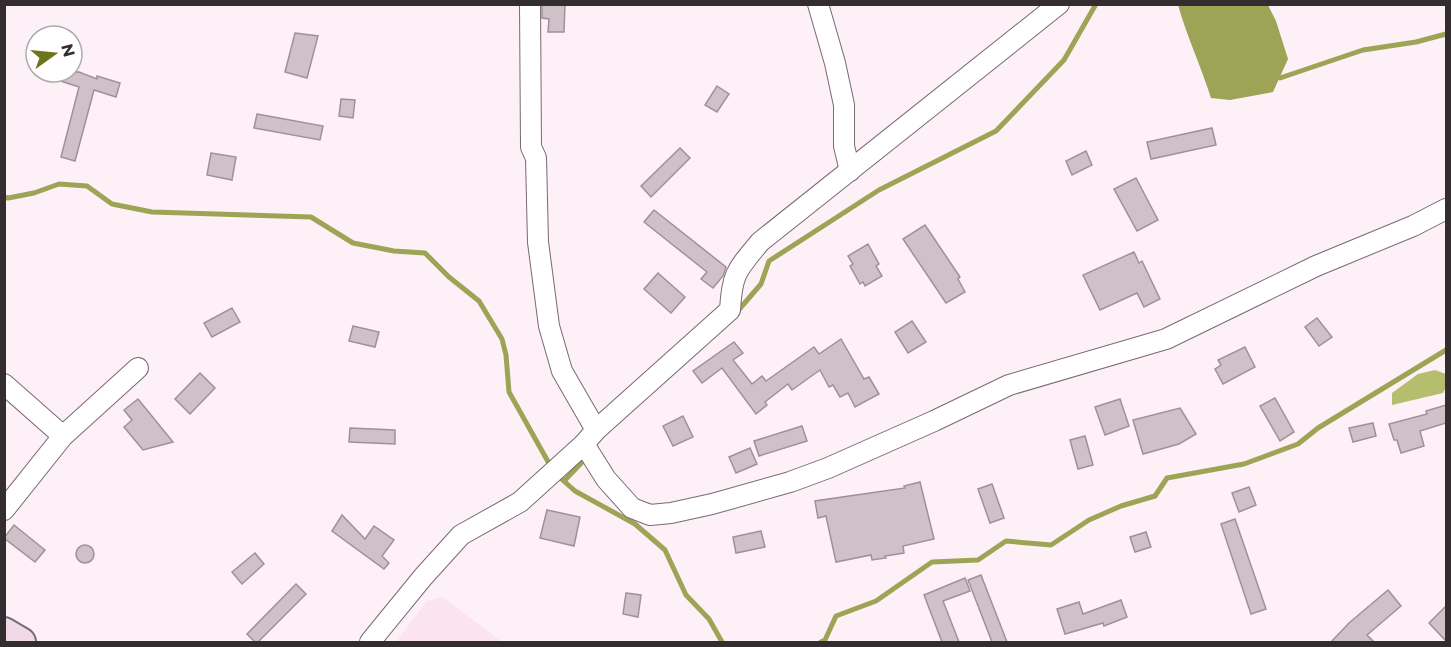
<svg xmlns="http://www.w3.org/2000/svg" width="1451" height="647" viewBox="0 0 1451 647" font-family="Montserrat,sans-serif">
	<rect width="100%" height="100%" fill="#fdf0f7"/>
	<path fill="#fbe3f0" d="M442,597L502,642H396L427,601Z"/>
	<path fill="#b5bd6f" d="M1435,370L1446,374V387L1443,393L1392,405V393L1418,374Z"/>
	<path fill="#9da456" d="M1178,5H1268L1276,21L1288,59L1273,92L1230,100L1211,98C1201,66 1187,37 1178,5Z"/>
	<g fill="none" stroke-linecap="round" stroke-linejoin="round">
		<g stroke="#9da456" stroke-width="5">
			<path d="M1274,76L1280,78L1363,50L1416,42L1446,34"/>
			<path d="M4,197L8,198L34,193L59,184L87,186L112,204L152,212L311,217L353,243L394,251L425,253L449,277L479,301L502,339L506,355L509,392L551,467"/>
			<path d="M736,313L761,284L769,261L879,190L996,131L1064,60L1096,4"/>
			<path d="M556,474L575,491L635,524L665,550L686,595L709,619L722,642"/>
			<path d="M564,481L588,456"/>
			<path d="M821,642L825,640L836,616L876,601L932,562L978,560L1006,541L1051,545L1089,520L1121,506L1155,496L1167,478L1244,464L1298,444L1318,428L1446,350"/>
		</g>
	</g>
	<g fill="#d0c1c9" stroke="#a09199" stroke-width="1.5">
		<path d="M542,4H565L564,32H548L549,19L542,18Z"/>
		<path d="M295,33L318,36L307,78L285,72Z"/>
		<path d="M43,72H79L97,79V76L120,83L116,97L94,90L75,161L61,157L79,87L42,75Z"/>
		<path d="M717,86L729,94L717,112L705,105Z"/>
		<path d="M341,99L355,100L353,118L339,116Z"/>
		<path d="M257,114L323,126L320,140L254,128Z"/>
		<path d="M1212,128L1216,145L1151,159L1147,142Z"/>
		<path d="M680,148L690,158L651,197L641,186Z"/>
		<path d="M1086,151L1092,165L1072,175L1066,161Z"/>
		<path d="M211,153L236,157L232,180L207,175Z"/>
		<path d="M1136,178L1158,220L1137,231L1114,189Z"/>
		<path d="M654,210L726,267L723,276L713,288L701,279L707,272L644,222Z"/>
		<path d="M925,225L960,277L958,279L965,292L946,303L903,239Z"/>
		<path d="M868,244L879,264L876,266L882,276L865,286L863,282L860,284L850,266L853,264L848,256Z"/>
		<path d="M1134,252L1139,263L1142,261L1160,299L1144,307L1137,293L1100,310L1083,275Z"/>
		<path d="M658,273L685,297L671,313L644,289Z"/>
		<path d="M232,308L240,322L212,337L204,323Z"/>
		<path d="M1317,318L1332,337L1319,346L1305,327Z"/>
		<path d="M912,321L926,342L908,353L895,332Z"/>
		<path d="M353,326L379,332L375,347L349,341Z"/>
		<path d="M841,339L864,379L869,377L879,394L855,407L848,393L840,397L833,385L829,387L820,370L792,390L788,384L765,402L767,405L756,414L722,368L702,383L693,371L734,342L743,353L733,360L752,384L762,376L766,381L814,347L819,354Z"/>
		<path d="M1245,347L1255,367L1223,384L1215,369L1221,365L1218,360Z"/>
		<path d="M200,373L215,388L190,414L175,399Z"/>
		<path d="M1275,398L1294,432L1280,441L1260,406Z"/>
		<path d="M138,399L173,442L143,450L124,427L132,420L124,410Z"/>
		<path d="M1120,399L1129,426L1105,435L1095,407Z"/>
		<path d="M1446,405V423L1420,431L1424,446L1401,453L1397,440H1394L1389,424L1427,414L1426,411Z"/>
		<path d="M1180,408L1196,434L1179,444L1143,454L1133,420Z"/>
		<path d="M683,416L693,437L673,446L663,426Z"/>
		<path d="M1373,423L1376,436L1353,442L1349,428Z"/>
		<path d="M802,426L807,441L759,456L754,441Z"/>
		<path d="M350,428L395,430V444L349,442Z"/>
		<path d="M1085,436L1093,465L1078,469L1070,440Z"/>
		<path d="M750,448L757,464L736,473L729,457Z"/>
		<path d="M920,482L934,539L903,546L904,553L885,556L886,558L872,560L871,555L836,562L826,516L818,518L815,501L905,488L904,486Z"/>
		<path d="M992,484L1004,518L990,523L978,489Z"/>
		<path d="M1249,487L1256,505L1239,512L1232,493Z"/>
		<path d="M547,510L580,517L574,546L540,538Z"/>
		<path d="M342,515L365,539L374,526L394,540L382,556L389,563L384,569L332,531Z"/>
		<path d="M1235,519L1266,609L1251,614L1221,524Z"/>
		<path d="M14,525L45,550L35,562L4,538Z"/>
		<path d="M761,531L765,547L736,553L733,537Z"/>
		<path d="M1146,532L1151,547L1135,552L1130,537Z"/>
		<circle cx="85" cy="554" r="9"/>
		<path d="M255,553L264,564L242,584L232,572Z"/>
		<path d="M981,575L1007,642H992L968,580Z"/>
		<path d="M965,578L970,591L943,601L959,642H942L924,595Z"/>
		<path d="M296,584L306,594L258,642H255L247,634Z"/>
		<path d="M1388,590L1401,606L1367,635L1374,642H1331L1349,623Z"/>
		<path d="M626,593L641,595L638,617L623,614Z"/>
		<path d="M1121,600L1127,617L1104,626L1103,623L1065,634L1057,609L1079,602L1083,614Z"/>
		<path d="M1446,606V641L1429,623Z"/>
	</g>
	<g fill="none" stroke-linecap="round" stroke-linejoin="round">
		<g stroke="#786a72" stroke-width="22">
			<g id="street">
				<path d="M530,4L531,147L536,158L538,242L549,326L562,371L596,430"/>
				<path d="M818,4L835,63L844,105V146L850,171"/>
				<path d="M4,384L63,436"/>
				<path d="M584,444L606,479L632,508L650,515L671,513L712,504L790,482L828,468L934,421L1009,385L1166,339L1316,266L1413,226L1446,209"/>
				<path d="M4,510L63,436L138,368"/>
				<path d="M370,642L423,577L461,535L520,502L584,444L596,430L730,310C732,273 737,270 760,242L1059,4"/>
			</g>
		</g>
		<g stroke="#786a72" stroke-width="32">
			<path id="secondary" d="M4,632L21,642"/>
		</g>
		<use href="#street" stroke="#fff" stroke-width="20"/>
		<use href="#secondary" stroke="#f1dae8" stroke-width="28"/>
	</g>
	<rect width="1451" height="647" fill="none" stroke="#332d30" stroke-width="12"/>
	<g transform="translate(54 54) rotate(75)"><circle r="28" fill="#ffffff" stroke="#adabac" stroke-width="1.5"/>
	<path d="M0-4.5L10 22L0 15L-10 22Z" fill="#6e741c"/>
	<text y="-9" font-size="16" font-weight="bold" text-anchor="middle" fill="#332d30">N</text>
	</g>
</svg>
